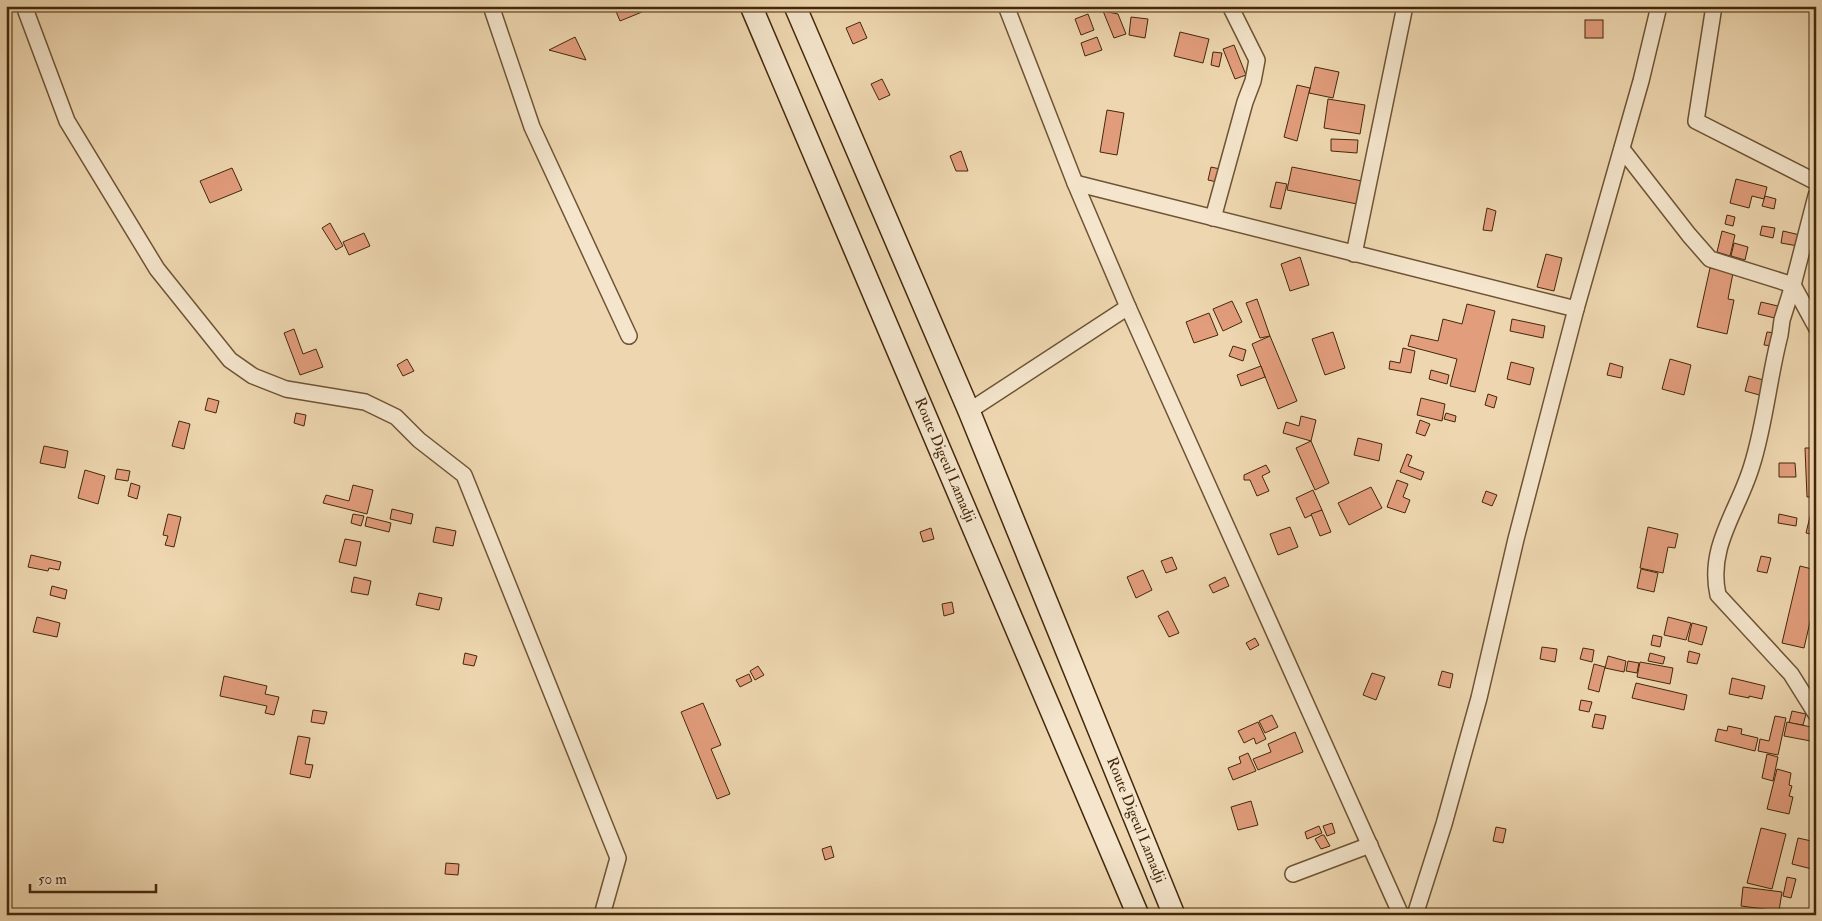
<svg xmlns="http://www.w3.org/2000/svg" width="1822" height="921" viewBox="0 0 1822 921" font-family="'IM FELL Double Pica',serif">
	<rect width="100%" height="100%" fill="#eed7b0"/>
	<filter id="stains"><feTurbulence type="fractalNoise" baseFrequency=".004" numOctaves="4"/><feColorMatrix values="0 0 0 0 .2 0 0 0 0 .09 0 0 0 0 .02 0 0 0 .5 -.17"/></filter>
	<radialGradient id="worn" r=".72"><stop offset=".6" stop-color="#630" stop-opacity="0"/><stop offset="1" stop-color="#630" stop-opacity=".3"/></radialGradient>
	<g fill="#e29d7c" stroke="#43280b">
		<path d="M621,6H639L642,12L620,21L615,9Z"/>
		<path d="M1103,11L1118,14L1126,34L1114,38Z"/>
		<path d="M1088,14L1094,30L1081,35L1075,19Z"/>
		<path d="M1131,17L1148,19L1145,38L1129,35Z"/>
		<rect x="1585" y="20" width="18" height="18"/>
		<path d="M860,22L867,38L853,44L846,28Z"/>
		<path d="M1180,32L1209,39L1203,63L1174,56Z"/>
		<path d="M575,37L586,60L549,50Z"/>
		<path d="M1097,37L1102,50L1085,56L1081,43Z"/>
		<path d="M1234,45L1246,75L1235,79L1223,49Z"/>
		<path d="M1213,52L1222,53L1219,67L1211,65Z"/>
		<path d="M1315,67L1339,72L1333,98L1309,93Z"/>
		<path d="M882,79L890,95L879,100L871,84Z"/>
		<path d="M1297,85L1310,88L1297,141L1284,137Z"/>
		<path d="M1328,99L1365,105L1360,134L1324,128Z"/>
		<path d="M1107,110L1124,113L1117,155L1100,152Z"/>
		<path d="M1331,139L1358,140L1357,153L1331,151Z"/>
		<path d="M961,151L968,171H956L950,156Z"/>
		<path d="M1211,167L1220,169L1217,182L1208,180Z"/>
		<path d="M1292,167L1362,181L1357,204L1287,190Z"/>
		<path d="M232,168L242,190L210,203L200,181Z"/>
		<path d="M1736,179L1767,187L1764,199L1752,196L1749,208L1730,203Z"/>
		<path d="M1276,182L1287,184L1281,209L1270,207Z"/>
		<path d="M1765,196L1776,199L1774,209L1762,206Z"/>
		<path d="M1487,208L1496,211L1492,231L1483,230Z"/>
		<path d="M1727,215L1735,217L1733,226L1725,224Z"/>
		<path d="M330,223L343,246L336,250L322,228Z"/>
		<path d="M1762,226L1775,228L1773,238L1760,235Z"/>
		<path d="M1722,231L1735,235L1730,256L1717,252Z"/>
		<path d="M1783,231L1800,235L1798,246L1781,243Z"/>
		<path d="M364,233L370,246L349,255L343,242Z"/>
		<path d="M1734,243L1748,247L1745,260L1731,256Z"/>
		<path d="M1546,254L1562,258L1554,291L1537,287Z"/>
		<path d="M1300,257L1309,285L1290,291L1281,264Z"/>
		<path d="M1710,268L1733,273L1728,299L1734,300L1727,334L1697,327Z"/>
		<path d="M1257,299L1270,336L1260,338L1246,303Z"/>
		<path d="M1232,301L1242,322L1223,331L1213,309Z"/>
		<path d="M1761,302L1782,307L1779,319L1758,314Z"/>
		<path d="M1467,304L1495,311L1475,392L1450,386L1457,359L1408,346L1411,335L1438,341L1443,319L1462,324Z"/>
		<path d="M1209,313L1218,335L1194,343L1186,322Z"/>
		<path d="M1512,319L1545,326L1543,338L1510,331Z"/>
		<path d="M294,329L303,354L316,349L323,367L300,375L284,333Z"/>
		<path d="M1333,332L1345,368L1325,375L1312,339Z"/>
		<path d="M1767,332L1776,333L1773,346L1764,345Z"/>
		<path d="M1270,336L1297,401L1278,409L1252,344Z"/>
		<path d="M1233,346L1246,350L1243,361L1229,356Z"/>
		<path d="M1403,348L1415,351L1411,373L1389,369L1390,361L1400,363Z"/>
		<path d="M407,359L414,371L403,376L397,365Z"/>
		<path d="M1670,359L1691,365L1684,395L1662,389Z"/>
		<path d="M1511,362L1534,368L1530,385L1507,379Z"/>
		<path d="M1610,363L1623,367L1621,378L1607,375Z"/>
		<path d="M1261,366L1265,377L1241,386L1237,375Z"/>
		<path d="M1431,370L1449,375L1447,384L1429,379Z"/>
		<path d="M1749,376L1767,381L1763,396L1745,391Z"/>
		<path d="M1488,394L1497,397L1494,408L1485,405Z"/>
		<path d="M208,398L219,401L216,413L205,410Z"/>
		<path d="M1421,398L1445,404L1442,421L1417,415Z"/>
		<path d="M296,413L306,415L304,426L294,423Z"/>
		<path d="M1446,413L1456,416L1455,422L1444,419Z"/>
		<path d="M1301,416L1316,420L1311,441L1283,433L1286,422L1299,426Z"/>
		<path d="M1420,420L1430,424L1425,436L1416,433Z"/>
		<path d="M179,421L190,424L184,449L172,446Z"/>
		<path d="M1358,438L1382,444L1379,461L1354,455Z"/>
		<path d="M1311,441L1329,483L1315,490L1296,448Z"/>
		<path d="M44,446L68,451L65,468L40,463Z"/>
		<path d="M1805,448H1816V497H1807Z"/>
		<path d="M1407,454L1412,456L1408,466L1424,472L1421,480L1400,472Z"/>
		<path d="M1779,463H1795L1796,477H1779Z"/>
		<path d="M1266,465L1270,472L1262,476L1269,491L1257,496L1250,480H1244V475Z"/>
		<path d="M117,469L130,471L128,481L115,479Z"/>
		<path d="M85,470L105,476L98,504L78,498Z"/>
		<path d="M1397,480L1408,484L1403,497L1410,500L1405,513L1387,507Z"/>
		<path d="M131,483L140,486L137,499L128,496Z"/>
		<path d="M353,485L373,490L367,514L323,503L326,495L349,501Z"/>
		<path d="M1371,487L1382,508L1349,525L1338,503Z"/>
		<path d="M1313,490L1322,510L1305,518L1296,498Z"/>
		<path d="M1486,491L1497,495L1492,506L1482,502Z"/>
		<path d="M1814,500H1816V535L1806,533Z"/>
		<path d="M392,509L413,514L411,524L390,519Z"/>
		<path d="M1322,510L1331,532L1320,536L1311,514Z"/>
		<path d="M168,514L181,517L174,547L165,545L168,536L163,535Z"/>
		<path d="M353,514L364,516L361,526L351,523Z"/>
		<path d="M1779,514L1797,518L1796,526L1778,523Z"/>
		<path d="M367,517L391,523L389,532L365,526Z"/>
		<path d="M436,527L456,531L453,546L433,542Z"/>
		<path d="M1290,527L1298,547L1278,555L1270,534Z"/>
		<path d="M1648,527L1678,534L1675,548L1668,547L1663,573L1640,568Z"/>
		<path d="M931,528L934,539L923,542L920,532Z"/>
		<path d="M345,539L361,542L356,566L339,562Z"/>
		<path d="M31,555L61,562L59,570L49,568L48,571L28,567Z"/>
		<path d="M1761,556L1771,558L1767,573L1757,571Z"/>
		<path d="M1172,557L1177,569L1166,573L1161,561Z"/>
		<path d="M1800,566L1816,570V596L1804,648L1782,643Z"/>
		<path d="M1641,569L1658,573L1654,592L1637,588Z"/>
		<path d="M1143,570L1152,590L1136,598L1127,577Z"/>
		<path d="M354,577L371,581L368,595L351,592Z"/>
		<path d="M1225,577L1229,586L1213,593L1209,585Z"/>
		<path d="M52,586L67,590L65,599L50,595Z"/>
		<path d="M419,593L442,598L439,610L416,605Z"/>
		<path d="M952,602L954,613L944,616L942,604Z"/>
		<path d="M1168,611L1179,633L1169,637L1158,616Z"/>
		<path d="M37,617L60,623L57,637L33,632Z"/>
		<path d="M1668,617L1691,623L1686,640L1664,635Z"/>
		<path d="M1692,623L1707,627L1702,645L1688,641Z"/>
		<path d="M1653,635L1662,637L1660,647L1651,645Z"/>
		<path d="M1255,638L1259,645L1250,650L1246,643Z"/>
		<path d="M1542,647L1557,649L1555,662L1540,659Z"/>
		<path d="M1583,648L1594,650L1592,662L1580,659Z"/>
		<path d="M1689,651L1700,654L1697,664L1687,662Z"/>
		<path d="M465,653L477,656L474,666L463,664Z"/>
		<path d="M1650,653L1665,657L1663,664L1648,661Z"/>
		<path d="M1608,656L1626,661L1624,672L1605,668Z"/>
		<path d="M1628,661L1639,663L1637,673L1626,671Z"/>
		<path d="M1640,662L1673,668L1670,684L1637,677Z"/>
		<path d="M1594,664L1605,667L1599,692L1588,689Z"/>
		<path d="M758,666L764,675L755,680L750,671Z"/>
		<path d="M1442,671L1453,674L1450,688L1438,685Z"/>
		<path d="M1372,673L1385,677L1376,700L1363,695Z"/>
		<path d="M749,674L752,681L740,687L736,680Z"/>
		<path d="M224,676L267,686L265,694L279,697L274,715L265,713L267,706L220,696Z"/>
		<path d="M1732,678L1765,686L1762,699L1749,696V698L1729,694Z"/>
		<path d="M1636,683L1687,695L1684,710L1632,698Z"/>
		<path d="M1581,700L1592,702L1589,712L1579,710Z"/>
		<path d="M703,703L721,745L711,749L730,794L717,799L681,712Z"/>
		<path d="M313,710L327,712L324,724L311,722Z"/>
		<path d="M1792,711L1806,714L1803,725L1789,723Z"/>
		<path d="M1595,714L1606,716L1603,729L1592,727Z"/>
		<path d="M1272,715L1278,727L1265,733L1259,721Z"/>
		<path d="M1775,716L1786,718L1778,755L1758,751L1760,739L1769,741Z"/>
		<path d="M1258,722L1266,739L1256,744L1254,738L1244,743L1238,731Z"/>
		<path d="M1787,722L1816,728V742L1784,736Z"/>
		<path d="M1728,726L1742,729L1741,734L1758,738L1755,751L1715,741L1718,729L1727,731Z"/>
		<path d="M1295,732L1303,752L1258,770L1253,759L1271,752L1268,744Z"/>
		<path d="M298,736L310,738L305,764L313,765L310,778L290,774Z"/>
		<path d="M1248,753L1256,771L1233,780L1228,768L1241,763L1239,757Z"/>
		<path d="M1767,754L1778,757L1773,781L1762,778Z"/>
		<path d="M1777,769L1791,773L1789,785L1792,786L1789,796L1793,797L1789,814L1767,809Z"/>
		<path d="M1251,801L1258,825L1238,830L1231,807Z"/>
		<path d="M1332,823L1335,833L1327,836L1323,826Z"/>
		<path d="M1319,826L1322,833L1307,839L1305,832Z"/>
		<path d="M1496,827L1506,829L1503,843L1493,841Z"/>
		<path d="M1761,828L1786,834L1772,889L1747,883Z"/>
		<path d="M1322,835H1324L1330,846L1321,849L1315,839Z"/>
		<path d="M1798,838L1816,842V870L1792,864Z"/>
		<path d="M831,846L834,857L825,860L822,849Z"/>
		<path d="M446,863L459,864L458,875L445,874Z"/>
		<path d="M1787,877L1796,879L1791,898L1783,896Z"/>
		<path d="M1743,887L1782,892L1779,911L1741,906Z"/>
	</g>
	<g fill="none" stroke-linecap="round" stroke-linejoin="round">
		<g stroke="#6e5434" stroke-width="18">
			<g id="minor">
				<path d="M24,6L67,121L157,269L230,360L253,376L286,389L365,402L396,417L419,440L464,475L618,858L602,915"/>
				<path d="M491,6L532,127L629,336"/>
				<path d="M1006,6L1075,183L1128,307L1401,915"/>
				<path d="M1714,6L1696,121L1816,182"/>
				<path d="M1622,149L1689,235L1710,259L1793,285L1816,327"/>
				<path d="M1075,183L1576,309"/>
				<path d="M1816,196L1793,285L1782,320L1780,335C1769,377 1765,424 1752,465C1739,510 1707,546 1718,595L1791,674L1816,714"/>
				<path d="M1213,218L1245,102L1253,81L1257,60L1230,6"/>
				<path d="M1354,254L1405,6"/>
				<path d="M969,411L1128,307"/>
				<path d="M1293,874L1370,845"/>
				<path d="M1415,915L1444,824L1479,698L1516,539L1576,309L1641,81L1659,6"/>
			</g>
		</g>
		<g stroke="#43280b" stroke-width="24">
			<g id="secondary">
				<path d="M751,6L1138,915"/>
				<path d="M795,6L969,411L1174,915"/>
			</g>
		</g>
		<use href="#minor" stroke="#f4e5cc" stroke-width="15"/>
		<use href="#secondary" stroke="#f4e5cc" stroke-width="21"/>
	</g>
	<g text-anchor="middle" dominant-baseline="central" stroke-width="4.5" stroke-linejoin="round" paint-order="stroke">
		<g font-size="15" fill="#43280b" stroke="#f4e5cc">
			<text transform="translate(945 460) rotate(67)">Route Digeul Lamadji</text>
			<text transform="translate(1136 820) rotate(68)">Route Digeul Lamadji</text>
		</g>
	</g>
	<rect width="1822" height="921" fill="none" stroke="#eed7b0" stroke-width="25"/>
	<rect x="8" y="8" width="1807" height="906" fill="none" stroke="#43280b" stroke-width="2.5"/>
	<rect x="12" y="12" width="1797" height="896" fill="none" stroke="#43280b"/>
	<path d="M30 884v8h126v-8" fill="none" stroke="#43280b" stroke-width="2.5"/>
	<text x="38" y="884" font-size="15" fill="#43280b" stroke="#f4e5cc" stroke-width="4" paint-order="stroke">50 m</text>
	<rect width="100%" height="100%" filter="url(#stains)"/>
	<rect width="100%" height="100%" fill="url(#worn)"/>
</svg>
